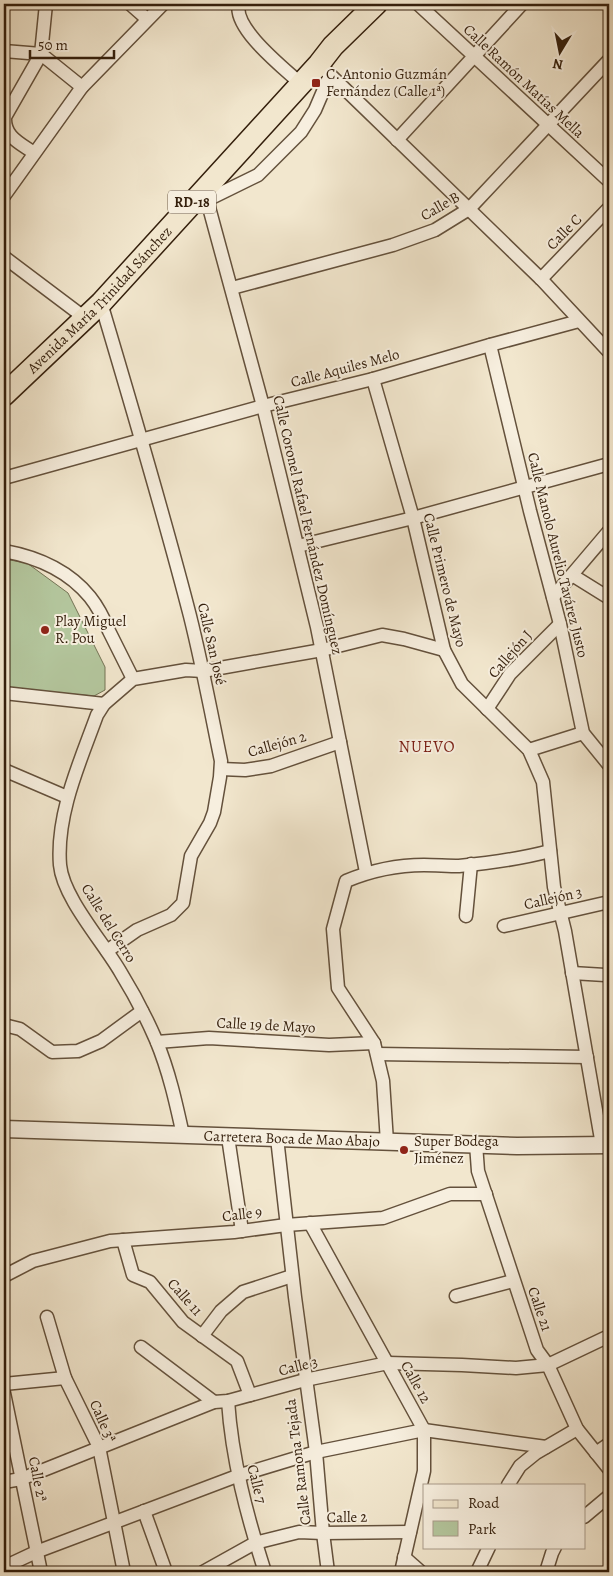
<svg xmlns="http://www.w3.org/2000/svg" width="613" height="1576" viewBox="0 0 613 1576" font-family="Alegreya,serif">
	<rect width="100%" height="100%" fill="#f2e7ce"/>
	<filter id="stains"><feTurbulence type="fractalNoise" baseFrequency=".004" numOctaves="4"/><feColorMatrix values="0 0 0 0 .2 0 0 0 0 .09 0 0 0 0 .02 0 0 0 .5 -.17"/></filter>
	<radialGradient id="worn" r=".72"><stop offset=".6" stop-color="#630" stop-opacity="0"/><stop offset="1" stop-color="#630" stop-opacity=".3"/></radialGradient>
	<path fill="#b4c79e" stroke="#747355" d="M4,559L27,563L68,593L105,667V690L94,696L4,688Z"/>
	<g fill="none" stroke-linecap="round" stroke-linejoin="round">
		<g stroke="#64513c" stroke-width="15">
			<g id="minor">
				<path d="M130,4L147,19"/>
				<path d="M239,4C232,28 285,69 301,84"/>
				<path d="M418,4L609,181"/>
				<path d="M4,51L41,54L82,87"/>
				<path d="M319,64L541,279L609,352"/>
				<path d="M397,140L522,4"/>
				<path d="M34,153C20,143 4,137 5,117L41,54L46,4"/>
				<path d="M204,189L263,406L317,627L366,872"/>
				<path d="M4,196L82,87L163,4"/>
				<path d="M207,200L258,175L301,132L315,110L330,75"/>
				<path d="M4,257L85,318"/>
				<path d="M541,279L609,208"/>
				<path d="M232,288L393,245L435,230L469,209L609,60"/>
				<path d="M101,303C132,407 163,511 190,616C202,664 211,712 221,761L220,777L214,812L210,823L191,856L183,903L171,915L137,930L107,951"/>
				<path d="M490,345L530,511L560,624L583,733L609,765"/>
				<path d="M373,379L413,518L444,650L462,684L529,750L543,782L554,887L565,931L602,1145"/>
				<path d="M4,478L263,406L373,379L490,345L579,321"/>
				<path d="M298,546L413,518L609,464"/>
				<path d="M4,551C37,557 68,570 90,597C98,607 104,619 109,631C117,647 125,663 133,679"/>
				<path d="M572,575L609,598"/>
				<path d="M553,597L609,531"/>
				<path d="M4,693L104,704"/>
				<path d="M487,709L510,674L560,624"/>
				<path d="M529,750L583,733"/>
				<path d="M221,769L245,770L271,766L340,742"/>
				<path d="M4,770L67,797"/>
				<path d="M466,916L471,864"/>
				<path d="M504,926L609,902"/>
				<path d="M572,973L605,975L609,977"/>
				<path d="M4,1025L20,1029L52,1052L78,1051L101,1041L142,1011"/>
				<path d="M157,1042L209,1038L329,1045L374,1043"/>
				<path d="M377,1054L587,1057"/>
				<path d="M183,1135C176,1103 169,1071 156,1040C146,1017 134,994 121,973C104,943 63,898 60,865C56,814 80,762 97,715L104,704L133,679L186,670L203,671L322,650L382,635L404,639L444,650"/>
				<path d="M228,1137L242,1231"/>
				<path d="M277,1138L295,1297L316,1452L323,1533L328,1572"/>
				<path d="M387,1142L383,1081L374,1043L338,988L333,929L346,881C370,871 398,865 424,865C436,865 447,866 459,866C490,863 520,859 550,851"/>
				<path d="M476,1144L478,1171L537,1350L548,1365L577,1429L609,1469"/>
				<path d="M310,1223L424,1430V1471L401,1572"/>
				<path d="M123,1240L133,1275L150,1282L183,1322L237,1361L250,1395"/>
				<path d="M4,1276L33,1261L110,1241L234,1232L286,1225L383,1218L450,1194H486"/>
				<path d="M456,1296L513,1281"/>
				<path d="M47,1317L65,1378L99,1447L124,1572"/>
				<path d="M202,1336L221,1311L243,1292L292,1276"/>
				<path d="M141,1347L214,1402"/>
				<path d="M4,1384L65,1378"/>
				<path d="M4,1393L41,1572"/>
				<path d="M228,1401C232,1460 247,1516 265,1572"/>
				<path d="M596,1453L609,1444"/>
				<path d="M4,1482L21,1479L214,1402L228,1401L305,1380L388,1363L462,1365L516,1368L548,1365L609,1336"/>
				<path d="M508,1485L520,1466L536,1453L577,1429"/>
				<path d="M144,1511L166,1572"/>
				<path d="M584,1517L609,1496"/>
				<path d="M404,1557L421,1572"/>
				<path d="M4,1567L36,1552L237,1476L316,1452L424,1430L546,1447"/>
				<path d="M203,1572L255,1543L299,1532L323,1533L410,1532"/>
				<path d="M477,1572L489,1547"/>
				<path d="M546,1572L552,1553L555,1547"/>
			</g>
		</g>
		<g stroke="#64513c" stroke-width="19">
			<g id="tertiary">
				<path id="s1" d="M4,1129L517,1146L609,1145"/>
			</g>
		</g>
		<g stroke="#341f0c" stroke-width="24">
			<g id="primary">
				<path id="s2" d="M4,395L101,303L319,64L333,46L376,4"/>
			</g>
		</g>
		<use href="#minor" stroke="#f7efdf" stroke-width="12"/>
		<use href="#tertiary" stroke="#f7efdf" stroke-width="16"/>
		<use href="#primary" stroke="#f2e7ce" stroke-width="21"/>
	</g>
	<g fill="#8f2418" stroke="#f7efdf" stroke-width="2">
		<rect x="311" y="78" width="10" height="10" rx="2.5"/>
		<circle cx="45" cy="630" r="5"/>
		<circle cx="404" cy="1150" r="5"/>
	</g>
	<g text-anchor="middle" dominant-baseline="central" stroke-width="4" stroke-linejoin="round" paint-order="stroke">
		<rect fill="#f7efdf" stroke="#6e5d4b" stroke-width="1" x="168" y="190.5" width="48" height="23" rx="4"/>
		<g font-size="14" font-weight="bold" fill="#341f0c">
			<text x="192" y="202">RD-18</text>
		</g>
		<g font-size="15" fill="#341f0c" stroke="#f7efdf" text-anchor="start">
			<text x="326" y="74">C. Antonio Guzmán<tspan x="326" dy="17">Fernández (Calle 1ª)</tspan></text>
			<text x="55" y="621">Play Miguel<tspan x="55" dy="17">R. Pou</tspan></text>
			<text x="414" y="1141">Super Bodega<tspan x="414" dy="17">Jiménez</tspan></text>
		</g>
		<g font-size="15" fill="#341f0c" stroke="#f7efdf">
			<text transform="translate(524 81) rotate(43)">Calle Ramón Matías Mella</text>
			<text transform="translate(440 206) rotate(-30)">Calle B</text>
			<text transform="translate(564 232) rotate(-46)">Calle C</text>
			<text stroke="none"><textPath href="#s2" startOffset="135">Avenida María Trinidad Sánchez</textPath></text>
			<text transform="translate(345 368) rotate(-15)">Calle Aquiles Melo</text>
			<text transform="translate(308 525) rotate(77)">Calle Coronel Rafael Fernández Domínguez</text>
			<text transform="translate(558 555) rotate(76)">Calle Manolo Aurelio Tavárez Justo</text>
			<text transform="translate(445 580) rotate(76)">Calle Primero de Mayo</text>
			<text transform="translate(212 644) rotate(77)">Calle San José</text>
			<text transform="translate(510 654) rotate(-49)">Callejón J</text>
			<text transform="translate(277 744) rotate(-16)">Callejón 2</text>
			<text transform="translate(553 898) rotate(-13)">Callejón 3</text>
			<text transform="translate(109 923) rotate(58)">Calle del Cerro</text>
			<text transform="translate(266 1025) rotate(3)">Calle 19 de Mayo</text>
			<text stroke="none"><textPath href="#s1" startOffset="288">Carretera Boca de Mao Abajo</textPath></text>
			<text transform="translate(242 1214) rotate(-7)">Calle 9</text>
			<text transform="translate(185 1297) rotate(48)">Calle 11</text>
			<text transform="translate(540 1309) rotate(71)">Calle 21</text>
			<text transform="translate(298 1366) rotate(-14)">Calle 3</text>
			<text transform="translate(416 1382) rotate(61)">Calle 12</text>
			<text transform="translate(103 1421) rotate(66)">Calle 3ª</text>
			<text transform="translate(298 1462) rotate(-97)">Calle Ramona Tejada</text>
			<text transform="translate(38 1479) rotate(79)">Calle 2ª</text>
			<text transform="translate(257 1484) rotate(76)">Calle 7</text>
			<text transform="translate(347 1517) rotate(-1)">Calle 2</text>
		</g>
		<g font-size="16" letter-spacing="1" fill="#7a1f14" stroke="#f7efdf">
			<text x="427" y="747">NUEVO</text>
		</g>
	</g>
	<rect width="613" height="1576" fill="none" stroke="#f2e7ce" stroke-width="20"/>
	<rect x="5" y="5" width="603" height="1566" fill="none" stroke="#341f0c" stroke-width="2.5"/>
	<rect x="10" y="10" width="593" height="1556" fill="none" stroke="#341f0c"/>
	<rect x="423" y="1484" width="162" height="65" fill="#f7efdf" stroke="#a99c8b"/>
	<rect x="433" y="1500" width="25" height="8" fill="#f2e7ce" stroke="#a99c8b"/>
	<text x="468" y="1508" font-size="15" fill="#341f0c">Road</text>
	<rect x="433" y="1521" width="25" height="15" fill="#b4c79e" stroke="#a99c8b"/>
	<text x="468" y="1534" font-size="15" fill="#341f0c">Park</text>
	<g transform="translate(560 52) rotate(190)" stroke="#f7efdf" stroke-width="4" paint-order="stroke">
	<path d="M0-4L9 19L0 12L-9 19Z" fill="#341f0c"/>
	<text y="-8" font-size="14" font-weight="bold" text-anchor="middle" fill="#341f0c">N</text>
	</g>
	<path d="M30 50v8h84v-8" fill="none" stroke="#341f0c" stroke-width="2.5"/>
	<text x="38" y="50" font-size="15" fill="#341f0c" stroke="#f7efdf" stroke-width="4" paint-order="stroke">50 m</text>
	<rect width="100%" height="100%" filter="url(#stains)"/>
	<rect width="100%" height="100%" fill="url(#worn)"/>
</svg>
